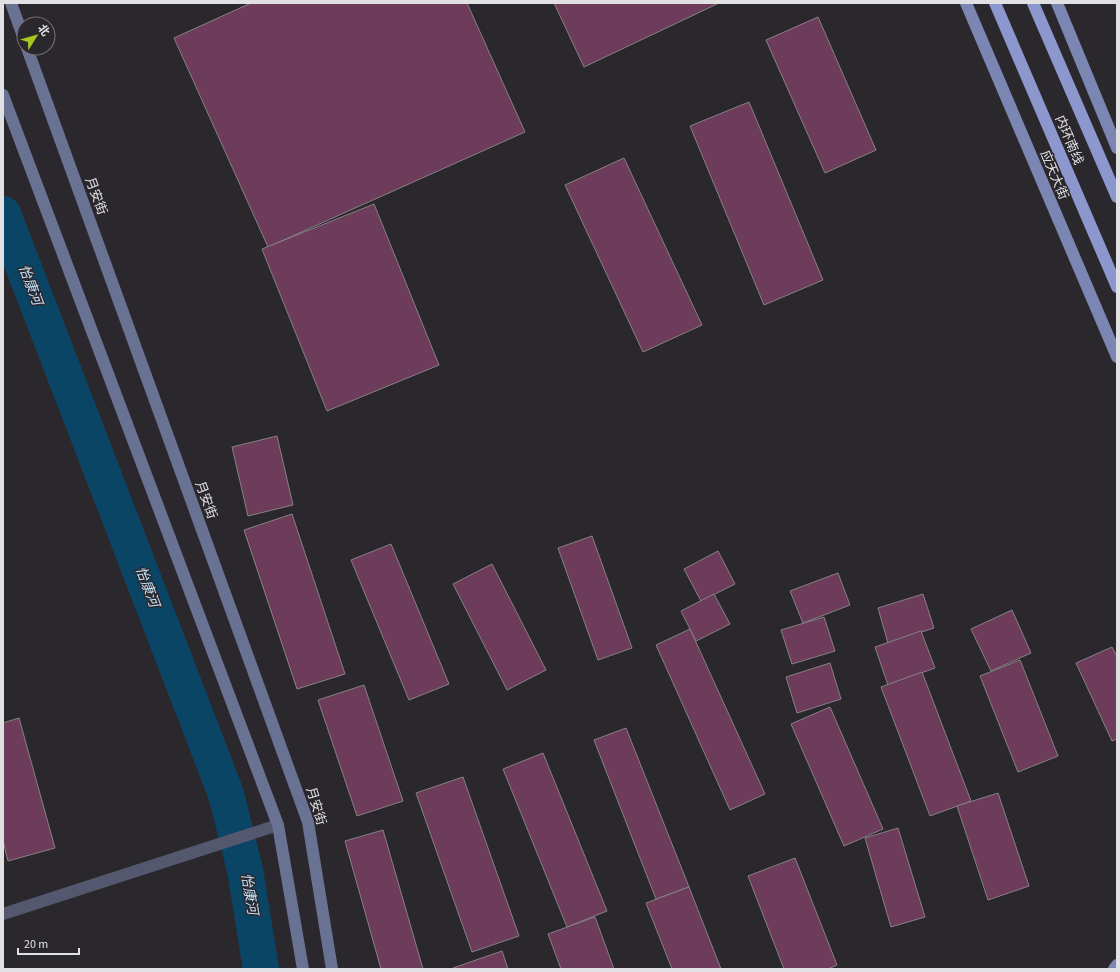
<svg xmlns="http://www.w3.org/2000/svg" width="1120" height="972" viewBox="0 0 1120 972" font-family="'Source Sans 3','Noto Sans SC',sans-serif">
	<rect width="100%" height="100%" fill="#2b282d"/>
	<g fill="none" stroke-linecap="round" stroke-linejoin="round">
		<path stroke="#0b4566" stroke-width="36" d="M3,214L226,794L245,870L261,969"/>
	</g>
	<g fill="#6c3c5a" stroke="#878184">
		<path d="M251,3H467L525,132L268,247L174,38Z"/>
		<path d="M554,3H719L584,67Z"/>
		<path d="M818,17L876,150L825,173L766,40Z"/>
		<path d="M749,102L823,280L764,305L690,126Z"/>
		<path d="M624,158L702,325L643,352L565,185Z"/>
		<path d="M374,204L439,365L327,411L262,249Z"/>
		<path d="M277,436L293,505L248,516L232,447Z"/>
		<path d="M292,514L345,674L297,689L244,530Z"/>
		<path d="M592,536L632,648L598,660L558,548Z"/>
		<path d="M391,544L449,684L409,700L351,560Z"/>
		<path d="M718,551L735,584L701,601L684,569Z"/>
		<path d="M492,564L546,670L507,690L453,584Z"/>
		<path d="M838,573L850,605L803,623L790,591Z"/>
		<path d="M714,594L730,624L696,641L681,611Z"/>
		<path d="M923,594L934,628L888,643L878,608Z"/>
		<path d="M1012,610L1031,653L991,671L971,629Z"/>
		<path d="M824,617L835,651L792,664L781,630Z"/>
		<path d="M690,629L765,794L730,810L656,645Z"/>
		<path d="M921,631L935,668L888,685L875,647Z"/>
		<path d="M1112,647L1117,657V739L1112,741L1076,663Z"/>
		<path d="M1020,660L1058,756L1018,772L980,676Z"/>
		<path d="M830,663L841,699L797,713L786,677Z"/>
		<path d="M922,672L971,801L930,816L881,687Z"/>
		<path d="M364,685L403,801L357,816L318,700Z"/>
		<path d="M830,707L883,829L844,846L791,724Z"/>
		<path d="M19,718L55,848L8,861L3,841V723Z"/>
		<path d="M626,728L689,887L656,899L594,740Z"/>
		<path d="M543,753L607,911L567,927L503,769Z"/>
		<path d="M463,777L519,936L472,952L416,793Z"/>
		<path d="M998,793L1029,886L988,900L957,806Z"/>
		<path d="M898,828L925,917L891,927L865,838Z"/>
		<path d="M383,830L423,969H381L345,841Z"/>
		<path d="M795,858L837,965L828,969H784L748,876Z"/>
		<path d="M689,887L721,969H672L646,903Z"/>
		<path d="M595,917L614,969H561L548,934Z"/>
		<path d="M502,951L508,969H453V968Z"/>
	</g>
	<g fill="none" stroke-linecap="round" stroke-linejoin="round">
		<path stroke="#53586e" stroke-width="12" d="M3,914L278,825"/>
		<g stroke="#6a7294" stroke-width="12">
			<path d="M11,3L24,39"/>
			<path d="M27,48L308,822L332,969"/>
			<path d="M3,95L278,825L303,969"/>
		</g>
		<g stroke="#7c86b2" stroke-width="12">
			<path d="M966,3L1117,357"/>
			<path d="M1057,3L1117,148"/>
			<path d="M1114,969L1117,965"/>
		</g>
		<g stroke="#8c98cd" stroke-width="12">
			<path d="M995,3L1117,287"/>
			<path d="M1033,3L1117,197"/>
		</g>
	</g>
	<g text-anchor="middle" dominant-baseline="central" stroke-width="3" stroke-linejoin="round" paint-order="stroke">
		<g font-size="13" fill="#e1e0e3" stroke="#2b282d">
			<text transform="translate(1069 140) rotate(67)">内环南线</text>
			<text transform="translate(1054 175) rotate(67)">应天大街</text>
			<text transform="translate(96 196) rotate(70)">月安街</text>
			<text transform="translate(206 500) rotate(70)">月安街</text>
			<text transform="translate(316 806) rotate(73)">月安街</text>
		</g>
		<g font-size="14" font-style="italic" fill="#c2e0f6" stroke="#2b282d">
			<text transform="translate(30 285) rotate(69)">怡康河</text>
			<text transform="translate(147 587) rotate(69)">怡康河</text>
			<text transform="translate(249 894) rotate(80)">怡康河</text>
		</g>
	</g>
	<rect width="1120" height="972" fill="none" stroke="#e1e0e3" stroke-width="8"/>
	<g transform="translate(36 36) rotate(53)"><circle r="19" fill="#2b282d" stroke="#747276"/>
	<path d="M0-3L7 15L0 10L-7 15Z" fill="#a6c820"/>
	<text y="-6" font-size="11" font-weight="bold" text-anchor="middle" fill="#e1e0e3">北</text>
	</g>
	<path d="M18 948v6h61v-6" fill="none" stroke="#e1e0e3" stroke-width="2"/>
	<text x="24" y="948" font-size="12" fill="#e1e0e3" stroke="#2b282d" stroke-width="3" paint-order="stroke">20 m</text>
</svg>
